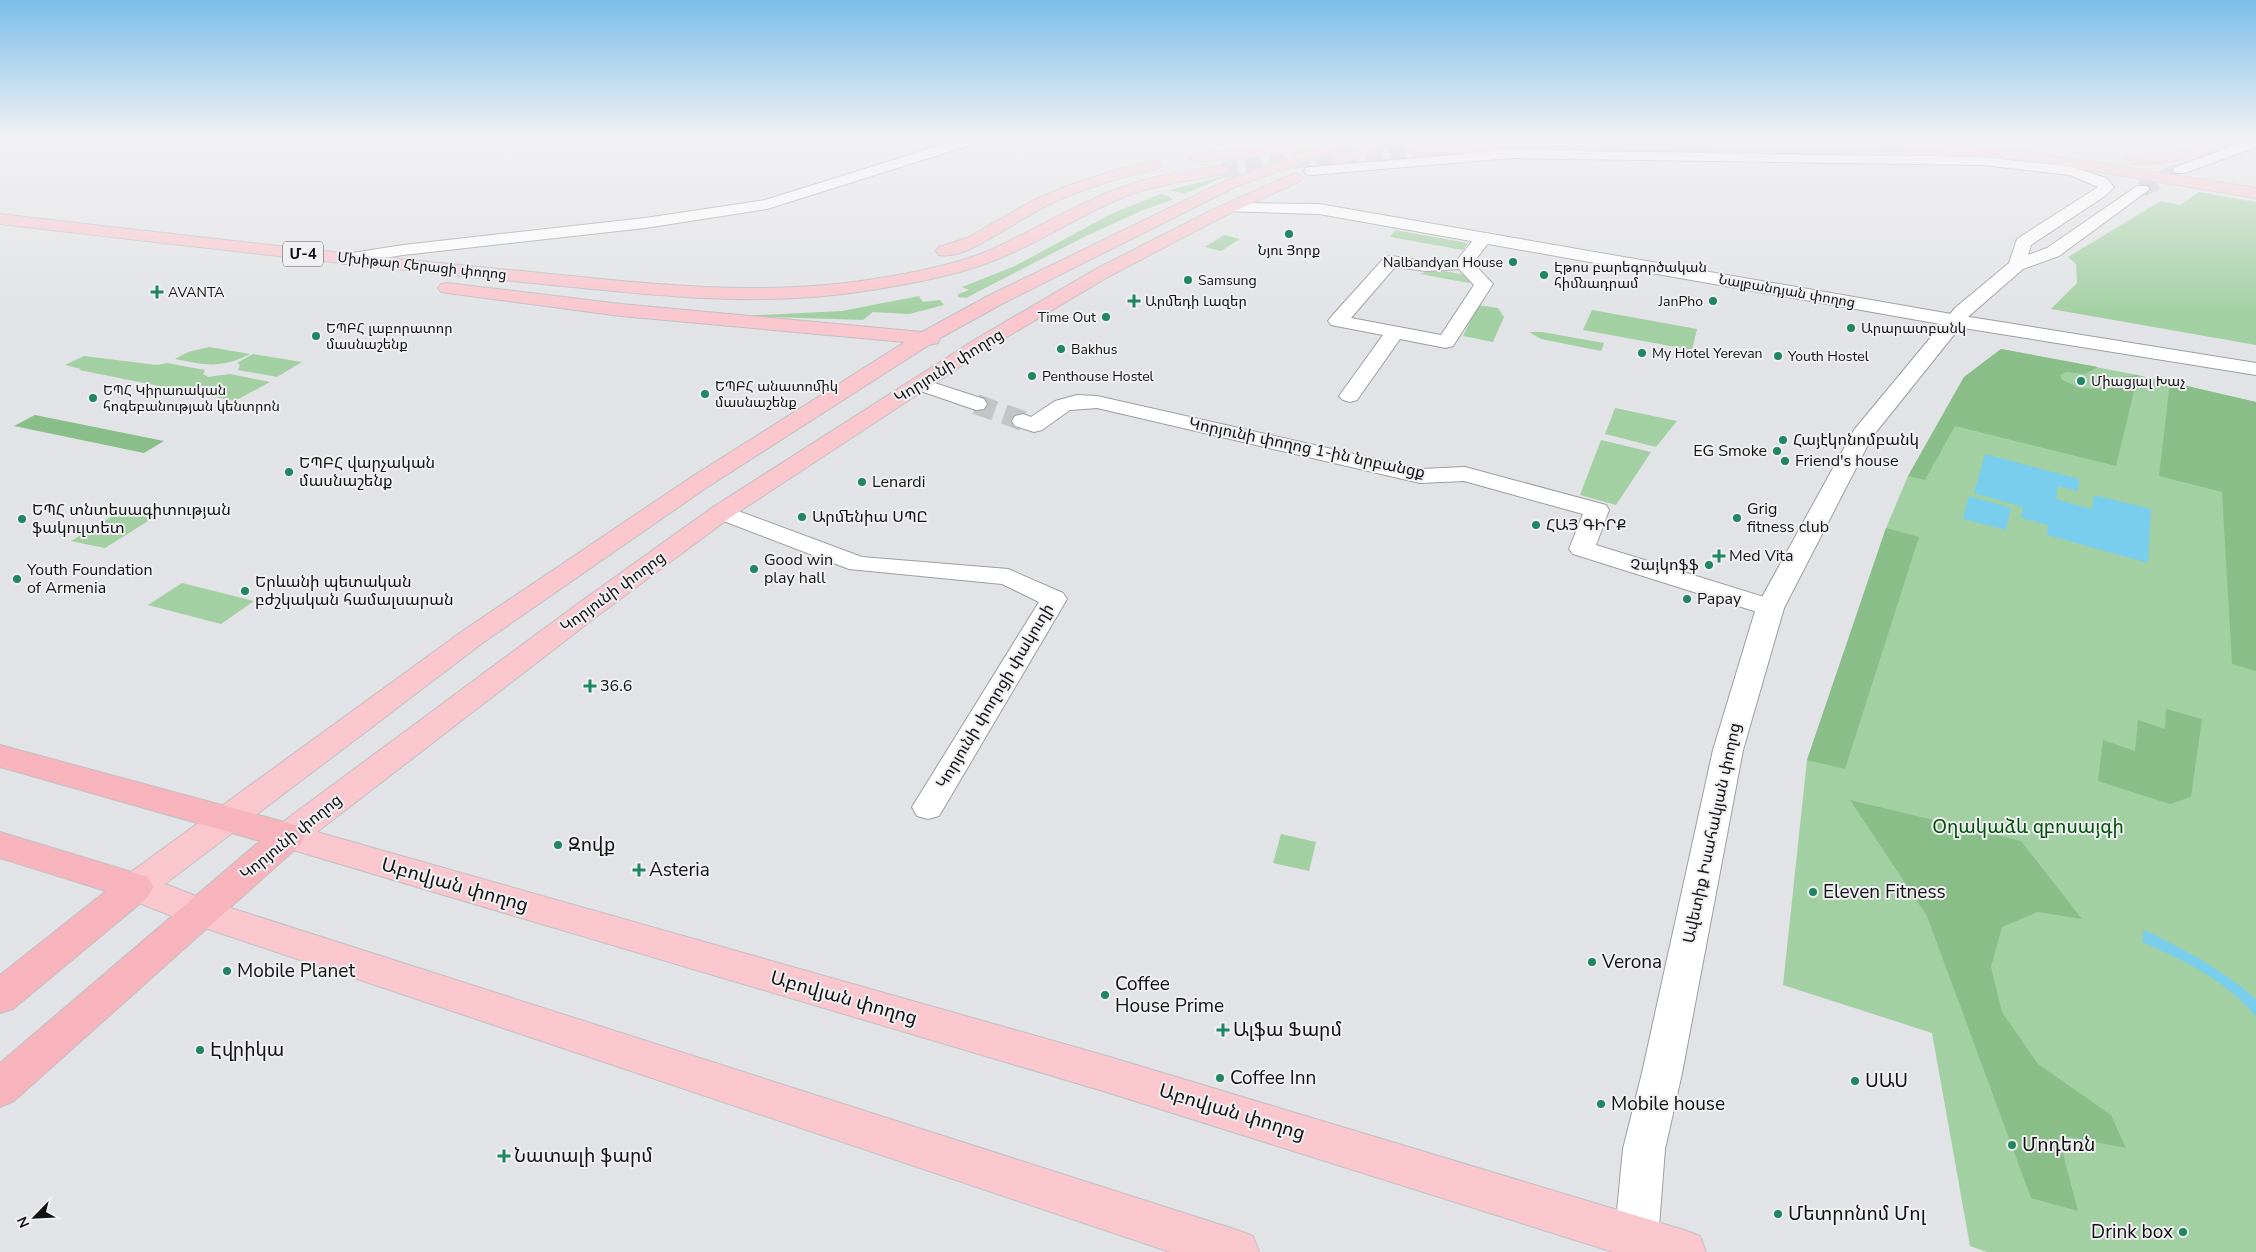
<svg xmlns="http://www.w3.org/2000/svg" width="2256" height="1252" viewBox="0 0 2256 1252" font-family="'Nunito Sans','Noto Sans Armenian',sans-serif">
	<rect width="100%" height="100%" fill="#e2e3e6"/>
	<g fill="#a3d0a2">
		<path d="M1228,175L1185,194L1169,190Z"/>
		<path d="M2199,192L2256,202V345L2051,309L2077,283L2076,264L2068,257L2161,201L2180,205Z"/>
		<path d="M1160,194L1169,196L1172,200L1141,211L1084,237L966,298L958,297V294L969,290L962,287L1015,266L1111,214Z"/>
		<path d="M1395,230L1468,243L1463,250L1390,237Z"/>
		<path d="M1224,235L1240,239L1221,251L1205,247Z"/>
		<path d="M1431,269L1473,276L1469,283L1420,274Z"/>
		<path d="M919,296L923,302L940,300L944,305L909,314L873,312L863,320L739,316L842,311Z"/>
		<path d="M1478,305L1498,308L1504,317L1493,342L1463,336Z"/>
		<path d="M1592,310L1697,329L1692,350L1583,330Z"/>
		<path d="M1529,332H1542L1604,343L1601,351L1541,339Z"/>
		<path d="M209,347L250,354C221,369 205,365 175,359L188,352Z"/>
		<path d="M2001,349L2138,375L2256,402V1252H1987L1970,1246L1932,1033L1783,985L1807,760L1886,528L1908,476L1964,377Z"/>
		<path d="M253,354L302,362L277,377L238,370L240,365L237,363Z"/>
		<path d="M84,356L157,365L167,363L205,370L203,374L208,377L230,374L270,382L235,401L79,370L81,369L65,365Z"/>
		<path d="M1615,408L1677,421L1656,447L1605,434Z"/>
		<path d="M1601,440L1651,452L1616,505L1580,495Z"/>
		<path d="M172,506L105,548L71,541L116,514Z"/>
		<path d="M182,583L254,601L221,624L148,605Z"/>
		<path d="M1281,834L1316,842L1309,871L1273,863Z"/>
	</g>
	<g fill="#8abe89">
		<path d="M2001,349L2098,367L2085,374L2066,372L2060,375L2062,380L2080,388L2099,389L2103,385L2099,380L2138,375L2116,466L1955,426L1925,480L1908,476L1964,377Z"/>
		<path d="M2170,382L2256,402V671L2232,664L2222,492L2159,476Z"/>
		<path d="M35,415L164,441L144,453L14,426Z"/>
		<path d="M1886,528L1919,537L1845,769L1807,760Z"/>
		<path d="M2166,709L2202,719L2191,797L2170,804L2098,781L2103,740L2135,751L2138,720L2165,729Z"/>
		<path d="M1850,800L2021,841L2082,919L2038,912L2002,927L1991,967L2002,1012L2038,1064L2111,1115L2126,1148L2058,1135L2078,1211L2031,1198L1927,916Z"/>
	</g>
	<g fill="#79cded">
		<path d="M1985,454L2079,479L2078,491L2058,486L2056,499L2092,509L2094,495L2151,509L2148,563L2047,535L2048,525L2021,518L2023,507L1974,493Z"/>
		<path d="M1969,496L2011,508L2006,530L1963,519Z"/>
		<path d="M2144,930C2184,949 2223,970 2256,999V1017C2228,981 2183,960 2142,942Z"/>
	</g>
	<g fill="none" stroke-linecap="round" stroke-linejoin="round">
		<path stroke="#c3c4c6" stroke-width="20" stroke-dasharray="20 10" stroke-linecap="butt" d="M976,404L1023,421"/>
		<path stroke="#c3c4c6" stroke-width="16" stroke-dasharray="16 8" stroke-linecap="butt" d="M2142,189L2180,170"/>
		<path stroke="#c3c4c6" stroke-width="16" stroke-dasharray="16 8" stroke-linecap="butt" d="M1222,170L1299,160L1415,151"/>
		<g stroke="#9d9ea0" stroke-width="2">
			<g id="minor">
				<path d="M964,138H985L983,141L767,209L645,228L403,255L346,264L340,263L337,259L340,255L346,254L403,245L645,218L765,200Z"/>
				<path d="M1484,233L1490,234L1492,238L1473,263L1493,284L1453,346L1446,348L1400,339L1357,400L1350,402L1343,400L1339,396L1383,335L1331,325L1328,321L1331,317L1385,257L1391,256L1426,261L1458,259L1478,234ZM1395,267L1426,271L1459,269L1474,285L1441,335L1351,318Z"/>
				<path d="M919,378L984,399L987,404L984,409L976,410L912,388L909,384L912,380Z"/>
				<path d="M1077,395L1097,396L1420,469L1465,467L1606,505L1609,510L1596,545L1780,602L1784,608L1780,614L1770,616L1573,554L1569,549L1583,514L1464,481L1420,483L1097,408L1070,410L1042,430L1034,432L1015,426L1012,421L1015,416L1023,414L1031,417L1055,401Z"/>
				<path d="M722,505L862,557L1008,569L1063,593L1067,599L939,816L928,819L917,816L912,807L1039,602L1002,584L849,569L713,517L710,512L713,507Z"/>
			</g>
		</g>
		<g stroke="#9d9ea0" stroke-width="2">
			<g id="tertiary">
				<path d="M2256,138V147L2185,173H2175L2173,170L2175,167Z"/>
				<path d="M1512,150L1983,157L2072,167L2106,178L2114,187L2105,196L2031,245L2028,255L2047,248L2137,186H2147L2150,189L2059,256L2023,269L1969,316L1872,437L1784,608L1743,750L1682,1073L1665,1149L1657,1252H1613L1623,1149L1642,1073L1713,750L1756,608L1854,430L1955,308L2009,263L2017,239L2098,187L2070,175L1983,165L1512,158L1311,175L1306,174L1304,171L1306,168L1311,167Z"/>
			</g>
		</g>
		<g stroke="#9d9ea0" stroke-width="2">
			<path id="secondary" d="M1230,203L1319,204L1957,315L2256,363V375L1957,327L1319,214L1224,211L1222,208L1224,205Z"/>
		</g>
		<g stroke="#c1c1c2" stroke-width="2">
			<g id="primary">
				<path d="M1344,138H1363L1361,141L1235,187L1000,305L940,338L938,343L929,345L706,488L484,642L165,884L209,901L1237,1230L1253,1236L1259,1252H1170L187,922L124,897L119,887L124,877L464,630L690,478L905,342L621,316L447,293L441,292L438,288L441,284L447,283L621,304L922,332L986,297L1225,181Z"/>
				<path d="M1384,138H1403L1401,141L1342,164L1337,165L1330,161L1332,158Z"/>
				<path d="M2229,138H2251L2249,141C2229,147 2137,176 2124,159L2131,155L2171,154Z"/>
				<path d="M1532,142H1861L1943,144L2034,153L2256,188V198L2034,161L1943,152L1861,150H1532L1415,155L1408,151L1415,147Z"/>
				<path d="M1300,144L1307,148L1305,151L1196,162L1189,158L1196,154Z"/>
				<path d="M1154,161L1159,162L1161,165L1159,168C1121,178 1082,188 1046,206C1027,216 1008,228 989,239C976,247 954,258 939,255L936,251L939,247L967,238L1034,200L1067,186L1116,170Z"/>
				<path d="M1222,166L1227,167L1229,170L1227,173C1194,181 1161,183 1129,195C1082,213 1040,243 993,261C955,276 899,286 858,292C744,309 627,292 513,281C342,264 171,244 0,224V214C170,234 340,254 511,270C625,281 740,297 854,282C895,276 944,268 983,253C1025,236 1064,210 1107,193C1143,178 1183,170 1222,166Z"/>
				<path d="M1295,173L1300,175L1303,178L1300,181L1224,216L1108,277L990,347L731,517L596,617L317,832L1103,1055L1684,1230L1700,1236L1706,1252H1613L1103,1091L276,845L271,836L276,827L576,605L713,507L976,339L1096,269L1212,210Z"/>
			</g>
		</g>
		<g stroke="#c1c1c2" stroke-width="2">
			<g id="trunk">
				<path d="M0,745L288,823L300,827L305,836L300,845L14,1101L0,1107V1063L260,841L0,767Z"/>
				<path d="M0,832L148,877L153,887L148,897L13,1009L0,1013V975L106,891L0,858Z"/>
			</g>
		</g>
		<use href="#minor" fill="#fff" fill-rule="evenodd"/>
		<use href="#tertiary" fill="#fff" fill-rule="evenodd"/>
		<use href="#secondary" fill="#fff" fill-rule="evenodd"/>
		<use href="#primary" fill="#f9c7cd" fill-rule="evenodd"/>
		<use href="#trunk" fill="#f7b4bc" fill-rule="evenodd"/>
	</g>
	<linearGradient id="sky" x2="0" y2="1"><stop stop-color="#7bbeea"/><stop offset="0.44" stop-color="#f2f2f4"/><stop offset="1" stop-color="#f2f2f4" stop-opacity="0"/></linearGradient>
	<rect width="2256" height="313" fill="url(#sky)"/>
	<g fill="#208661" stroke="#f0f0f3" stroke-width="2">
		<circle cx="1289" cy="234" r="5"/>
		<circle cx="1513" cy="262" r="5"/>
		<circle cx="1544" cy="275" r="5"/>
		<circle cx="1188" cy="280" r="5"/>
		<path d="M154.5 284.5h5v5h5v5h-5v5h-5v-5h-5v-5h5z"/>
		<path d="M1131.5 293.5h5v5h5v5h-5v5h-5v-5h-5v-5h5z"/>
		<circle cx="1713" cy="301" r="5"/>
		<circle cx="1106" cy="317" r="5"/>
		<circle cx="1851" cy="328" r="5"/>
		<circle cx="316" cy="336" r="5"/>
		<circle cx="1061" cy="349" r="5"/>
		<circle cx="1642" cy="353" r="5"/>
		<circle cx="1778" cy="356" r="5"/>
		<circle cx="1032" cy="376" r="5"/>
		<circle cx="2081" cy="381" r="5"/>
		<circle cx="705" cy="394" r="5"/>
		<circle cx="93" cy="398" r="5"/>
		<circle cx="1783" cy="440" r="5"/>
		<circle cx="1777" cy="451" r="5"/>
		<circle cx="1785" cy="461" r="5"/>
		<circle cx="289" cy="472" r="5"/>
		<circle cx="862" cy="482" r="5"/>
		<circle cx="802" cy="517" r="5"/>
		<circle cx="1737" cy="518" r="5"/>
		<circle cx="22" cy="519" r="5"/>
		<circle cx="1536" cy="525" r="5"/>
		<path d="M1716.5 548.5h5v5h5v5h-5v5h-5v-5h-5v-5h5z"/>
		<circle cx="1709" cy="565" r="5"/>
		<circle cx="754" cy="569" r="5"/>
		<circle cx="17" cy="579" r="5"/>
		<circle cx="245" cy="591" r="5"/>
		<circle cx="1687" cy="599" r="5"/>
		<path d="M587.5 678.5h5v5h5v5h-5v5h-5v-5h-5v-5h5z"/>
		<circle cx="558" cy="845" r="5"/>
		<path d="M636.5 862.5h5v5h5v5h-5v5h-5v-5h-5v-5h5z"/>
		<circle cx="1813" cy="892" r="5"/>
		<circle cx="1592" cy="962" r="5"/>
		<circle cx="227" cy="971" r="5"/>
		<circle cx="1105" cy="995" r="5"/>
		<path d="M1220.5 1022.5h5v5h5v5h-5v5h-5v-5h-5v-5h5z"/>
		<circle cx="200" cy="1050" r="5"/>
		<circle cx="1220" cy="1078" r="5"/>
		<circle cx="1855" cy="1081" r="5"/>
		<circle cx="1601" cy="1104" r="5"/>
		<circle cx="2012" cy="1145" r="5"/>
		<path d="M501.5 1148.5h5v5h5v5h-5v5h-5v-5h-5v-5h5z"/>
		<circle cx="1778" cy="1214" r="5"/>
		<circle cx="2183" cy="1232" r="5"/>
	</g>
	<g text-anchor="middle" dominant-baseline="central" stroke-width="4" stroke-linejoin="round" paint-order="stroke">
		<g font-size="14" fill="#121213" stroke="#f0f0f3" text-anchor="start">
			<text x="1289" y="250" text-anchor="middle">Նյու Յորք</text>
			<text x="1503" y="262" text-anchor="end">Nalbandyan House</text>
			<text x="1554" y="267">Էթոս բարեգործական<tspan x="1554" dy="16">հիմնադրամ</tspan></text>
			<text x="1198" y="280">Samsung</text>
			<text x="168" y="292">AVANTA</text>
			<text x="1145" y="301">Արմեդի Լազեր</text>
			<text x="1703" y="301" text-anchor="end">JanPho</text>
			<text x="1096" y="317" text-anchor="end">Time Out</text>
			<text x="326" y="328">ԵՊԲՀ լաբորատոր<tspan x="326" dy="16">մասնաշենք</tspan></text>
			<text x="1861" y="328">Արարատբանկ</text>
			<text x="1071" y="349">Bakhus</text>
			<text x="1652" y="353">My Hotel Yerevan</text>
			<text x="1788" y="356">Youth Hostel</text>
			<text x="1042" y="376">Penthouse Hostel</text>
			<text x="2091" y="381">Միացյալ Խաչ</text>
			<text x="715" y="386">ԵՊԲՀ անատոմիկ<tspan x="715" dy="16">մասնաշենք</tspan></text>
			<text x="103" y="390">ԵՊՀ Կիրառական<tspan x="103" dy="16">հոգեբանության կենտրոն</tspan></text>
		</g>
		<g font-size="14" fill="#121213" stroke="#f0f0f3">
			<text transform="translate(422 266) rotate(6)">Մխիթար Հերացի փողոց</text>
			<text transform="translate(1787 291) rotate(10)">Նալբանդյան փողոց</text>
		</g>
		<rect fill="#f0f0f3" stroke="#555556" stroke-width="1" x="283" y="241.5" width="40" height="25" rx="4"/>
		<g font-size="15" font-weight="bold" fill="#121213">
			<text x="303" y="254">Մ-4</text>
		</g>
		<g font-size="16" fill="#121213" stroke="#f0f0f3">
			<text transform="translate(949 366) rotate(-32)">Կորյունի փողոց</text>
			<text transform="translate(1307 448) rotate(12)">Կորյունի փողոց 1-ին նրբանցք</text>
			<text transform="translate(613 592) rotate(-36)">Կորյունի փողոց</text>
			<text transform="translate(995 696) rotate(-59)">Կորյունի փողոցի փակուղի</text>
			<text transform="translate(1712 833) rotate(-78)">Ավետիք Իսահակյան փողոց</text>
			<text transform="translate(291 837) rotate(-39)">Կորյունի փողոց</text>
		</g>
		<g font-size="16" fill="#121213" stroke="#f0f0f3" text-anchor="start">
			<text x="1793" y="440">Հայէկոնոմբանկ</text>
			<text x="1767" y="451" text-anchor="end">EG Smoke</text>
			<text x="1795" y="461">Friend's house</text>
			<text x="299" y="463">ԵՊԲՀ վարչական<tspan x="299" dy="18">մասնաշենք</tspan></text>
			<text x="872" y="482">Lenardi</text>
			<text x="1747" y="509">Grig<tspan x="1747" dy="18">fitness club</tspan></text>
			<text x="32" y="510">ԵՊՀ տնտեսագիտության<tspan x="32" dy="18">ֆակուլտետ</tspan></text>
			<text x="812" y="517">Արմենիա ՍՊԸ</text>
			<text x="1546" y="525">ՀԱՅ ԳԻՐՔ</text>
			<text x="1729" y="556">Med Vita</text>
			<text x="764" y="560">Good win<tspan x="764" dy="18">play hall</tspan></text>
			<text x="1699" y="565" text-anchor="end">Չայկոֆֆ</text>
			<text x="27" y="570">Youth Foundation<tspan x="27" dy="18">of Armenia</tspan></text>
			<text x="255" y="582">Երևանի պետական<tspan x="255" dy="18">բժշկական համալսարան</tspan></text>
			<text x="1697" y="599">Papay</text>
			<text x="600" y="686">36.6</text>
		</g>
		<g font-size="19" fill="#00500a" stroke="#f0f0f3">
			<text x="2028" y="827">Օղակաձև զբոսայգի</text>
		</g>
		<g font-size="19" fill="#121213" stroke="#f0f0f3" text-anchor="start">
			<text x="568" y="845">Զովք</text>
			<text x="649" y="870">Asteria</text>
			<text x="1823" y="892">Eleven Fitness</text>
			<text x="1602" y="962">Verona</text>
			<text x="237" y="971">Mobile Planet</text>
			<text x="1115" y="984">Coffee<tspan x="1115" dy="22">House Prime</tspan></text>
			<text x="1233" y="1030">Ալֆա Ֆարմ</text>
			<text x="210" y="1050">Էվրիկա</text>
			<text x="1230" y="1078">Coffee Inn</text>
			<text x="1865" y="1081">ՍԱՍ</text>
			<text x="1611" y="1104">Mobile house</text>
			<text x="2022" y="1145">Մոդեռն</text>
			<text x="514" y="1156">Նատալի ֆարմ</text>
			<text x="1788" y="1214">Մետրոնոմ Մոլ</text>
			<text x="2173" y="1232" text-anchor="end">Drink box</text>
		</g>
		<g font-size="19" fill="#121213" stroke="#f0f0f3">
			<text transform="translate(455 885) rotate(16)">Աբովյան փողոց</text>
			<text transform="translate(844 998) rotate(16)">Աբովյան փողոց</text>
			<text transform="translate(1232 1112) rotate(17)">Աբովյան փողոց</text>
		</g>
	</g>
	<g transform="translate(35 1217) rotate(246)" stroke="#f0f0f3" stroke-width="4" paint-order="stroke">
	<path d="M0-4L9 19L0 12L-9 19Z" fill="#121213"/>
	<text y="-8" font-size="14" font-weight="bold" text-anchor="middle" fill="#121213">N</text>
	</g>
</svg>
